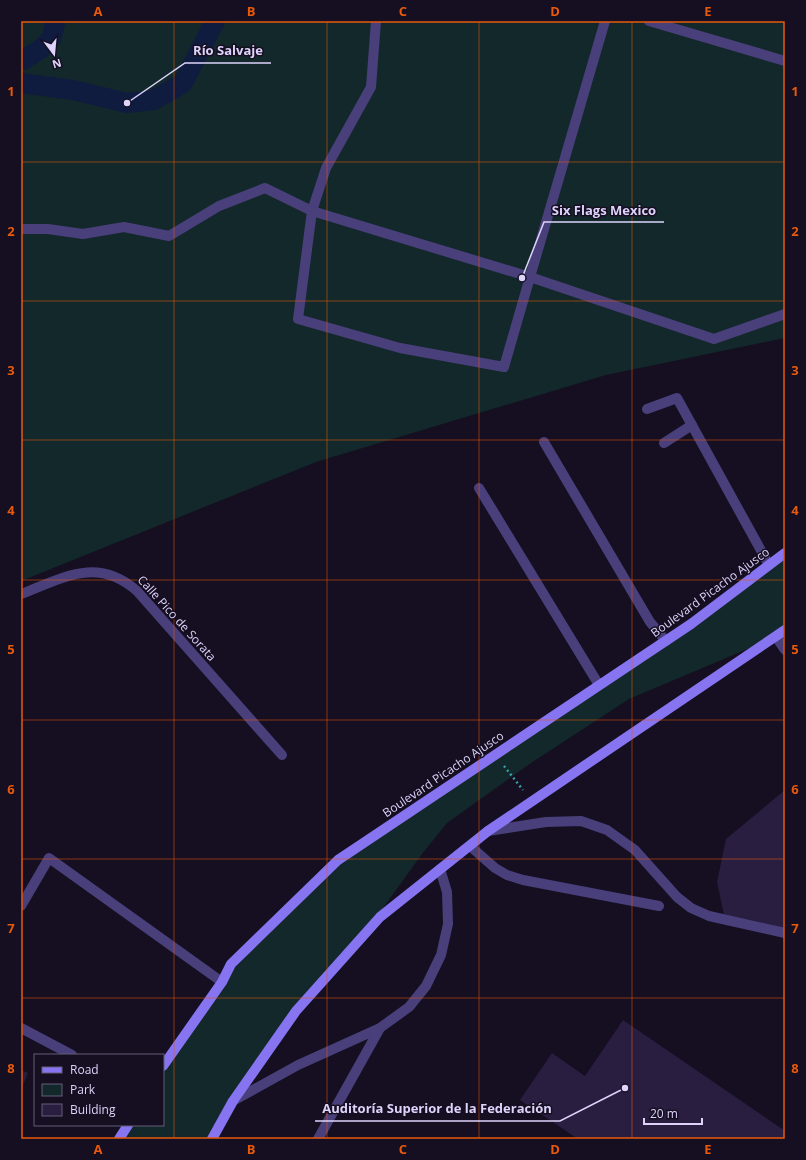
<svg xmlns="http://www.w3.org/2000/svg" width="806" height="1160" viewBox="0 0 806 1160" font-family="'Open Sans',sans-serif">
	<rect width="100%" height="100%" fill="#150f21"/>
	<g fill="#13282a">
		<path d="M21,21H785V338L606,375L316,462L21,581Z"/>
		<path d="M785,557V630L776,637L629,699L531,763L447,823L422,854L378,915L295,1010L212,1139H123L131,1125H163V1071L234,966L339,863Z"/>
	</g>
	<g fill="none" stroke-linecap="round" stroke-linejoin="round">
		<g stroke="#101c3f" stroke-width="20">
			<path d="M21,60H23L42,48L51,39L55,23L54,21"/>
			<path d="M21,83L73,90L127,103L154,100L183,83L215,21"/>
		</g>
	</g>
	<g fill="#291d40">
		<path d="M785,790V935L724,915L717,882L726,839Z"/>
		<path d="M623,1020L785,1131V1139H578L520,1100L552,1053L585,1076Z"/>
		<path d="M21,1070L28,1073L21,1090Z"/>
	</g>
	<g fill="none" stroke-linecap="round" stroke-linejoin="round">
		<path stroke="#3aa1a8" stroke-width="2.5" stroke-dasharray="2 3" stroke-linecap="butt" d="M504,766L523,790"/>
		<g stroke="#493f7b" stroke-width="10">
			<path d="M376,21L371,87L326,168L312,211L298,319L400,348L504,367L530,277L714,339L785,314"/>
			<path d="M649,21L785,61"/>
			<path d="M21,229H48L83,234L124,227L169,236L219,206L265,188L312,211L530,277L605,21"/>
			<path d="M647,409L677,398L769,565"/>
			<path d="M544,442L650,622L666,641"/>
			<path d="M664,443L692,425"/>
			<path d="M479,488L599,685"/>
			<path d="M776,637L785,650"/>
			<path d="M488,831L546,822L581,821L607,830L635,850L677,897L691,908L709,916L785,933"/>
			<path d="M470,846L495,868L507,875L523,880L659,906"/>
			<path d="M21,906L49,858L222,982"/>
			<path d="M21,1028L72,1055"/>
			<path d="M233,1101L298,1065L380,1028L409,1007L426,986L441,955L448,924L447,892L440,869"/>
			<path d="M318,1139L380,1028"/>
		</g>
		<path stroke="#493f7b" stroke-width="10" d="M21,594C63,578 97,556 137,591L282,755"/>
		<g stroke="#8674f1" stroke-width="10">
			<path d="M163,1066L222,982L231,964L338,860L691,624L785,553"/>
			<path d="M119,1139L128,1125"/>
			<path d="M212,1139L233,1101L296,1011L380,917L488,831L785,630"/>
		</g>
	</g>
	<path fill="none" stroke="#e8590c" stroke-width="1" stroke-opacity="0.55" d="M174,21V1139M327,21V1139M479,21V1139M632,21V1139M21,162H785M21,301H785M21,440H785M21,580H785M21,720H785M21,859H785M21,998H785"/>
	<g text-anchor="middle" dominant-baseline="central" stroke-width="3" stroke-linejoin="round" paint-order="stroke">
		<g font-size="12" fill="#ddd3fb" stroke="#150f21">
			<text transform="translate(710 592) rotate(-36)">Boulevard Picacho Ajusco</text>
			<text transform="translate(177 618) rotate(48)">Calle Pico de Sorata</text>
			<text transform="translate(443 774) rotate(-34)">Boulevard Picacho Ajusco</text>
		</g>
	</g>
	<path fill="none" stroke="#ddd3fb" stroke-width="1.5" d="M127 103L185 63H271M522 278L544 222H664M625 1088L560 1121H315"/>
	<g fill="#ddd3fb" stroke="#150f21" stroke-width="1.5">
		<circle cx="127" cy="103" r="4"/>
		<circle cx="522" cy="278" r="4"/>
		<circle cx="625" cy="1088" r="4"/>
	</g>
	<g font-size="13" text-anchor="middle" font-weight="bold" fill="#ddd3fb" stroke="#150f21" stroke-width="3" stroke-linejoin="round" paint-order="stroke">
		<text x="228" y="55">Río Salvaje</text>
		<text x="604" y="215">Six Flags Mexico</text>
		<text x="437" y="1113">Auditoría Superior de la Federación</text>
	</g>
	<rect width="806" height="1160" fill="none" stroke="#150f21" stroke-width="44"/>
	<rect x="34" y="1054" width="130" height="72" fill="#150f21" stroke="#655d78"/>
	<rect x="42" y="1067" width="20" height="6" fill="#8674f1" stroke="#655d78"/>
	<text x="70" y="1074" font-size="12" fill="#ddd3fb">Road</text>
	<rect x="42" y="1084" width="20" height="12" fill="#13282a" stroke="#655d78"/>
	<text x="70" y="1094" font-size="12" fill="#ddd3fb">Park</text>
	<rect x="42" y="1104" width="20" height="12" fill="#291d40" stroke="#655d78"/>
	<text x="70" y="1114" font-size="12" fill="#ddd3fb">Building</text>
	<g transform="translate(54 54) rotate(164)" stroke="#150f21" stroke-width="3" paint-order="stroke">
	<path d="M0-3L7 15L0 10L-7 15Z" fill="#ddd3fb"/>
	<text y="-6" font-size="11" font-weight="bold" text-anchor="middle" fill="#ddd3fb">N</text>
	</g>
	<path d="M644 1118v6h58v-6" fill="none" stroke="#ddd3fb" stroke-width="2"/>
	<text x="650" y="1118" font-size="12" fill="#ddd3fb" stroke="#150f21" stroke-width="3" paint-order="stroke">20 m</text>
	<rect x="22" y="22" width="762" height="1116" fill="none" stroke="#e8590c" stroke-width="1.5"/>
	<g font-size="13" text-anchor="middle" font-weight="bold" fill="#e8590c">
		<text x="98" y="16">A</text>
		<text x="251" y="16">B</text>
		<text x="403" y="16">C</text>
		<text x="555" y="16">D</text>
		<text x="708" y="16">E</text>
		<text x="11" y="96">1</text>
		<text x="795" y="96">1</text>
		<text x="11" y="236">2</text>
		<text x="795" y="236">2</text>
		<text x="11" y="375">3</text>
		<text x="795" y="375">3</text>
		<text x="11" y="515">4</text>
		<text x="795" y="515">4</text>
		<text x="11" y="654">5</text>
		<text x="795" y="654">5</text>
		<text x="11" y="794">6</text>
		<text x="795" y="794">6</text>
		<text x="11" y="933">7</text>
		<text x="795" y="933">7</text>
		<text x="11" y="1073">8</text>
		<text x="795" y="1073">8</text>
		<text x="98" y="1154">A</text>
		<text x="251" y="1154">B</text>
		<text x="403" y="1154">C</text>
		<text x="555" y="1154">D</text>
		<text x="708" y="1154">E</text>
	</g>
</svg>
